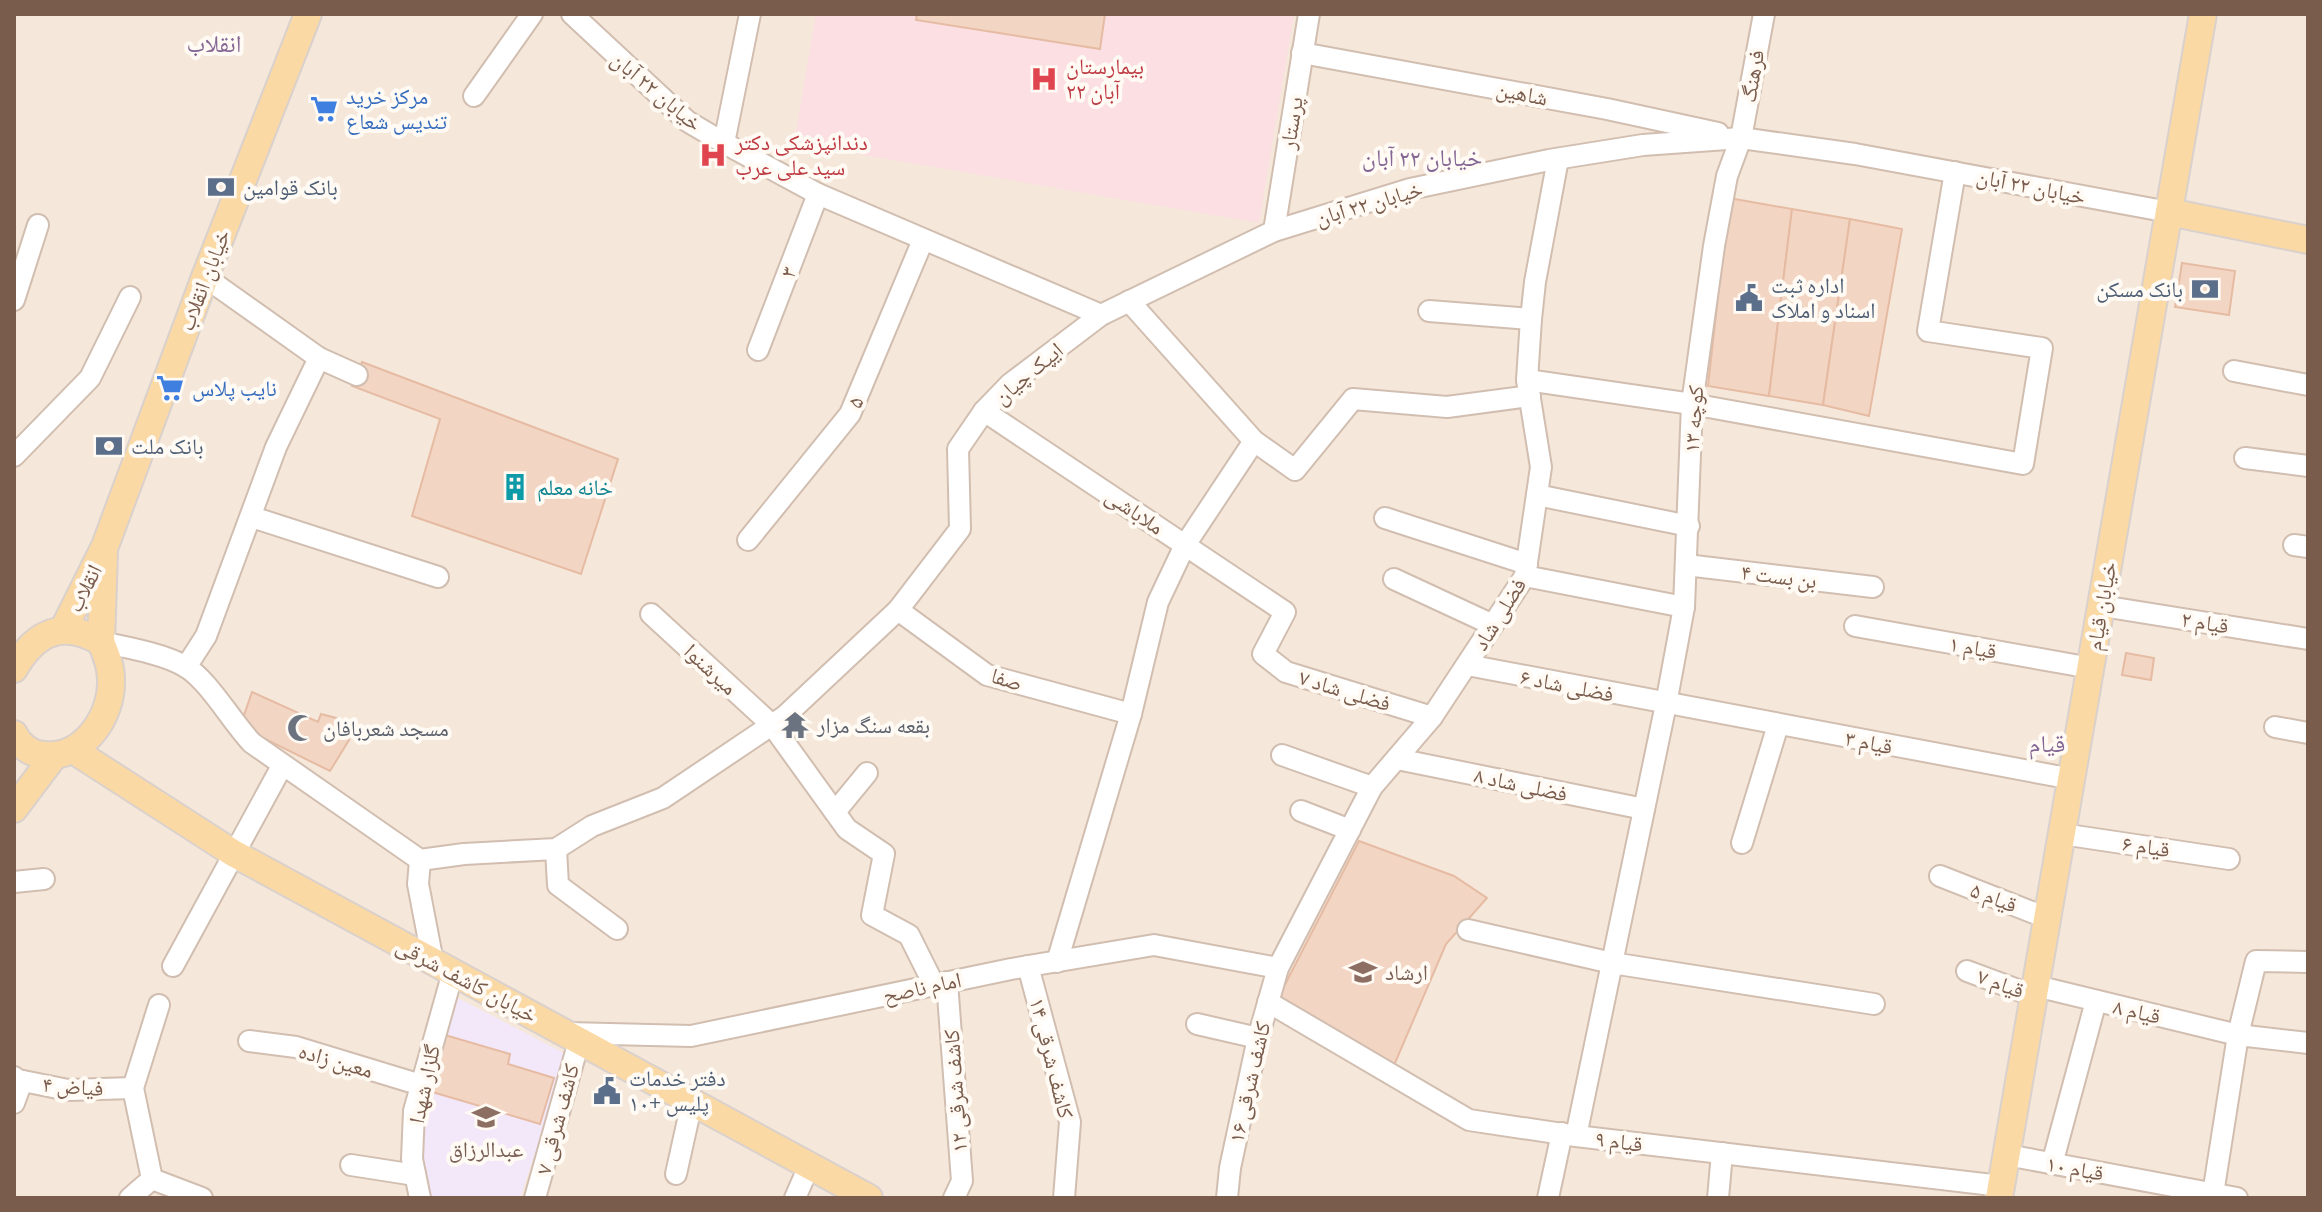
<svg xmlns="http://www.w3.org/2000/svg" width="2322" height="1212" viewBox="0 0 2322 1212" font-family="Manrope,'Noto Naskh Arabic',sans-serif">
	<rect width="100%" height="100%" fill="#fdf6ec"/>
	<rect fill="#f5e8da" x="14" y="14" width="2294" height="1184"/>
	<path fill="#f3e8fa" d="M456,997L568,1055L520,1198H430L420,1157L426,1095Z"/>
	<path fill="#fbdfe3" d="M816,14H1294L1259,223L794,143Z"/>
	<g fill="#f3d5c3" stroke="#e6bba3" stroke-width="2">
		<path d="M917,14H1105L1100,49L916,20Z"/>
		<path d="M1729,198L1792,209L1769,396L1708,386Z"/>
		<path d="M1792,209L1850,219L1823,405L1769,396Z"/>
		<path d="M1850,219L1902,229L1869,416L1823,405Z"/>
		<path d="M2182,263L2235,271L2229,315L2175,307Z"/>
		<path d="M362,362L618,459L581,574L412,516L440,419L352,386Z"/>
		<path d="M2126,653L2154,658L2151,680L2122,675Z"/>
		<path d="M252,692L318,722L321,714L355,723L349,740L330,771L255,734L242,721Z"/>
		<path d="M1359,841L1454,876L1487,898L1446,944L1392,1070L1277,1000Z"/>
		<path d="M445,1035L510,1054L508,1064L554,1078L540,1124L429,1091Z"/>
	</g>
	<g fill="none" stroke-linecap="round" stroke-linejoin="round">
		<g stroke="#d1beb0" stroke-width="24">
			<g id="minor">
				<path d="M572,14L687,121L724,143L818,194L1101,315"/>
				<path d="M1302,53L1607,109L1718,133"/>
				<path d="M474,96L532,14"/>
				<path d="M724,143L750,14"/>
				<path d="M1274,231L1309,14"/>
				<path d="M14,300L38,225"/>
				<path d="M1129,301L1254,441L1295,470L1353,399L1447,407L1530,396"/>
				<path d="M1429,311L1531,319"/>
				<path d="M758,350L818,194"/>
				<path d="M319,358L357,375"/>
				<path d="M2234,371L2308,385"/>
				<path d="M1527,380L1692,404L2023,464L2042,348L1928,331L1955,172"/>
				<path d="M984,411L1285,612L1263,654L1286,672L1432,717"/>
				<path d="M14,456L90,378L130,297"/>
				<path d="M2245,458L2308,466"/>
				<path d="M1537,495L1689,526"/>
				<path d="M252,517L438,577"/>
				<path d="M1385,518L1527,564"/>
				<path d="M748,540L850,414L923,240"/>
				<path d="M2294,545L2308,547"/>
				<path d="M1686,565L1873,587"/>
				<path d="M1525,576L1684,607"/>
				<path d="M1394,579L1493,625"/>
				<path d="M2102,606L2308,639"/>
				<path d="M898,610L987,675L1131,714"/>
				<path d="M651,614L772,725L847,829L884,854L872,915L909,935L934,985"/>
				<path d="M1855,626L2091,668"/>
				<path d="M101,642C125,647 165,654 186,667C209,681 232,722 252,743L420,860L464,854L556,849L592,826L663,798L785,716L898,610L960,529L958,449L984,411L1010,384L1101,315L1274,231L1410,189L1549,160L1643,145L1741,138L1855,154L2169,212"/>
				<path d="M1467,665L2072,779"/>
				<path d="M186,667L206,636L276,447L319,358L205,277"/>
				<path d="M2275,727L2308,733"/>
				<path d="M1282,755L1372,787"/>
				<path d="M1397,759L1644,809"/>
				<path d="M1301,811L1350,830"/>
				<path d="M835,812L867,773"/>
				<path d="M2062,834L2229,859"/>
				<path d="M1742,843L1778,725"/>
				<path d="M556,849L558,885L617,929"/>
				<path d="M420,860L418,884L433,962"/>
				<path d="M1940,876L2047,918"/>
				<path d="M14,882L44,879"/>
				<path d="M1468,930L1612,963L1874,1004"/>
				<path d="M1057,962L1131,714L1158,602L1185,545L1254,441"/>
				<path d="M173,966L282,766"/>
				<path d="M1028,966L1070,1122L1064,1198"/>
				<path d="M1967,971L2034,996"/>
				<path d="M947,982L962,1181L954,1198"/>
				<path d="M2036,986L2238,1035L2308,1043"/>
				<path d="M1268,1002L1469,1120L1576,1136L2001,1186"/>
				<path d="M1197,1024L1258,1038"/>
				<path d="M568,1033L691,1036L1011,969L1154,945L1278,968"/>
				<path d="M249,1041L296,1047L421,1085"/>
				<path d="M14,1077L18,1080L68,1090L133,1088"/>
				<path d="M14,1103L22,1081"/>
				<path d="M1576,1136L1666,704L1684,607L1692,404L1714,246L1727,176L1741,138L1764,14"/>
				<path d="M2007,1155L2237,1198"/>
				<path d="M2052,1164L2096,1001"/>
				<path d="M351,1165L415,1175"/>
				<path d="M676,1174L692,1102"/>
				<path d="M152,1179L133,1088L159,1005"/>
				<path d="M152,1179L202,1198"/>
				<path d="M2213,1194L2238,1035L2256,961L2308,962"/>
				<path d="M130,1198L152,1179"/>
				<path d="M420,1198L412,1159L414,1111L453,972"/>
				<path d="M535,1198L579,1041"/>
				<path d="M795,1198L809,1166"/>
				<path d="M1227,1198L1230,1168L1258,1038L1278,968L1372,787L1432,717L1525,576L1541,467L1527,380L1531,319L1535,282L1558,159"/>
				<path d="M1548,1198L1562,1133"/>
				<path d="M1718,1198L1722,1153"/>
			</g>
		</g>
		<g stroke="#dad1cd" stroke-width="30">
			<g id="major">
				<path d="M2169,212L2308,240"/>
				<path d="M63,630L105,546L205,277L308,14"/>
				<path d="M101,642L104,554"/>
				<path d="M14,669C36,631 63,620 101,642C106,654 111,666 111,679C113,716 83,759 44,755C31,754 20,746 14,734"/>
				<path d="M73,750L233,853L869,1198"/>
				<path d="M14,809L54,756"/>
				<path d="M1999,1198L2203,14"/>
			</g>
		</g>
		<use href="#minor" stroke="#fff" stroke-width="20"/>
		<use href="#major" stroke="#fbd9a5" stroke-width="26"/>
	</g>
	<defs>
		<g id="hospital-bare" transform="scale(2.16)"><path d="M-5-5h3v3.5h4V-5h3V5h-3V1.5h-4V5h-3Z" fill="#e0444e" stroke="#fffaf3" stroke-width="2.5" paint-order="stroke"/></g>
		<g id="supermarket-bare" transform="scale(2.16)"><path d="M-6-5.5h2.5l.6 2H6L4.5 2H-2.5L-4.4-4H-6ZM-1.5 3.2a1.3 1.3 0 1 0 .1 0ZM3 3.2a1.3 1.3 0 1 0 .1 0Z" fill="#3f7fe0" stroke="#fffaf3" stroke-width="2.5" paint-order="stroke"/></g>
		<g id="bank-bare" transform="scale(2.16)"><path d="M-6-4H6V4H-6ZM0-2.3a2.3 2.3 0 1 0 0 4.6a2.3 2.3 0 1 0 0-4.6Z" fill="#5c6f8a" stroke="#fffaf3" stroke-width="2.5" paint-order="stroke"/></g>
		<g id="civic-bare" transform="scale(2.16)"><path d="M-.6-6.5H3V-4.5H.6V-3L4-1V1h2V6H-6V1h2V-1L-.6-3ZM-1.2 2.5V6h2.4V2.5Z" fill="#5c6f8a" stroke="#fffaf3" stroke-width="2.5" paint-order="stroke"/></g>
		<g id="building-bare" transform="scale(2.16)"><path d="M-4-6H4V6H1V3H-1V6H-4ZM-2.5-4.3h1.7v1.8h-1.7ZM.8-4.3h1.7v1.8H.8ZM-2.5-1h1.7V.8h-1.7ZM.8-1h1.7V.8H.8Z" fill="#0f9aa8" stroke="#fffaf3" stroke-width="2.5" paint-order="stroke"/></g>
		<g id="temple-bare" transform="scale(2.16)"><path d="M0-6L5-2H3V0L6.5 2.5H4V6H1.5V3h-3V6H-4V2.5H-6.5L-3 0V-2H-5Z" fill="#6b7280" stroke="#fffaf3" stroke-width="2.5" paint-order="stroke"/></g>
		<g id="mosque-bare" transform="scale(2.16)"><path d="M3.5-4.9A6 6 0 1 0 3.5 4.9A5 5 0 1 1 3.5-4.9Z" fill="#6b7280" stroke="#fffaf3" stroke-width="2.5" paint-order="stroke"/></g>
		<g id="school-bare" transform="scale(2.16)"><path d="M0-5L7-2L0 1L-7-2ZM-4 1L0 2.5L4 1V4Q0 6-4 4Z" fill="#8d6e63" stroke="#fffaf3" stroke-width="2.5" paint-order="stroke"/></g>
	</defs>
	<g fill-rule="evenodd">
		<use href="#hospital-bare" x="1044" y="79"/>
		<use href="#supermarket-bare" x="324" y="109"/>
		<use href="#hospital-bare" x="713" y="155"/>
		<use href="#bank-bare" x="221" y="187"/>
		<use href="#bank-bare" x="2205" y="289"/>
		<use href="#civic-bare" x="1749" y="298"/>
		<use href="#supermarket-bare" x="170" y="388"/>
		<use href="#bank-bare" x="109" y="446"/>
		<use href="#building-bare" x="515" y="487"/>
		<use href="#temple-bare" x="795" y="725"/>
		<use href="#mosque-bare" x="301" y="728"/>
		<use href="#school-bare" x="1363" y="972"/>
		<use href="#civic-bare" x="607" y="1091"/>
		<use href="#school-bare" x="486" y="1117"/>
	</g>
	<g text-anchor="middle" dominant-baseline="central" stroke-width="8" stroke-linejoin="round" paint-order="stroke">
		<g font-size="22" fill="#be3a42" stroke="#fffaf3" text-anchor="start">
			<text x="1066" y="66">بیمارستان<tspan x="1066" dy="25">۲۲ آبان</tspan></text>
			<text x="735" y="142">دندانپزشکی دکتر<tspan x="735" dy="25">سید علی عرب</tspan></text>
		</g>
		<g font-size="22" fill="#7a5c4d" stroke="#fffaf3">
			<text transform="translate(1752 76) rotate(-80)">فرهنگ</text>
			<text transform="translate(657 91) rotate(40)">خیابان ۲۲ آبان</text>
			<text transform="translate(1522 93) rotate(11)">شاهین</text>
			<text transform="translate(1291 123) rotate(-81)">پرستار</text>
			<text transform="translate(2031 186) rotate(11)">خیابان ۲۲ آبان</text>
			<text transform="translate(1369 203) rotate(-16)">خیابان ۲۲ آبان</text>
			<text transform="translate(788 272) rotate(-69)">۳</text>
			<text transform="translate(204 280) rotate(-69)">خیابان انقلاب</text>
			<text transform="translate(1028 373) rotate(-40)">ایپک چیان</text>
			<text transform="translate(855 402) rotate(-66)">۵</text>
			<text transform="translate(1693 419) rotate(-86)">کوچه ۱۳</text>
			<text transform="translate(1135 511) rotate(34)">ملاباشی</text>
			<text transform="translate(1779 576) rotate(7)">بن بست ۴</text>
			<text transform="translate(84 588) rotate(-63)">انقلاب</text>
			<text transform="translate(2101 606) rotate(-80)">خیابان قیام</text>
			<text transform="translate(1499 614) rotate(-58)">فضلی شاد</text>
			<text transform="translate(2205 622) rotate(9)">قیام ۲</text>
			<text transform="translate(1973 647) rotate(10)">قیام ۱</text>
			<text transform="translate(711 669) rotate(43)">میرشنوا</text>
			<text transform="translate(1007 679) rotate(18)">صفا</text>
			<text transform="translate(1567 685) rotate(11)">فضلی شاد ۶</text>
			<text transform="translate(1345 690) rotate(17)">فضلی شاد ۷</text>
			<text transform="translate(1869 742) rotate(11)">قیام ۳</text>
			<text transform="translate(1521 784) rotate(12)">فضلی شاد ۸</text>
			<text transform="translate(2146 846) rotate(8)">قیام ۶</text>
			<text transform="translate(1994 897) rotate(21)">قیام ۵</text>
			<text transform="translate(467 980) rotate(28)">خیابان کاشف شرقی</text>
			<text transform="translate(2001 983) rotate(20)">قیام ۷</text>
			<text transform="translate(922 987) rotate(-12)">امام ناصح</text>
			<text transform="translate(2137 1011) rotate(13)">قیام ۸</text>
			<text transform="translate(1052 1058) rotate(76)">کاشف شرقی ۱۴</text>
			<text transform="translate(336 1060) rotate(16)">معین زاده</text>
			<text transform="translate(1249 1082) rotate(-77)">کاشف شرقی ۱۶</text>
			<text transform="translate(424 1084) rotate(-78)">گلزار شهدا</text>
			<text transform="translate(73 1086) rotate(4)">فیاض ۴</text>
			<text transform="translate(955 1091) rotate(-94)">کاشف شرقی ۱۲</text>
			<text transform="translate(557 1119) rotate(-75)">کاشف شرقی ۷</text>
			<text transform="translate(1619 1141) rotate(7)">قیام ۹</text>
			<text transform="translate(2075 1168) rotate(10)">قیام ۱۰</text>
		</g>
		<g font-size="22" fill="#366cbe" stroke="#fffaf3" text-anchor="start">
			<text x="346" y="96">مرکز خرید<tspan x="346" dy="25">تندیس شعاع</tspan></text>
			<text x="192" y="388">نایب پلاس</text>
		</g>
		<g font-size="22" fill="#4e5e75" stroke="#fffaf3" text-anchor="start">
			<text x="243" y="187">بانک قوامین</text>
			<text x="1771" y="285">اداره ثبت<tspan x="1771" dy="25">اسناد و املاک</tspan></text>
			<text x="2183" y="289" text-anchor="end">بانک مسکن</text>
			<text x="131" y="446">بانک ملت</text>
			<text x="629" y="1078">دفتر خدمات<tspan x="629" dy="25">پلیس +۱۰</tspan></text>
		</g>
		<g font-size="22" fill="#0d838f" stroke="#fffaf3" text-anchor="start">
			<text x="537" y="487">خانه معلم</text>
		</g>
		<g font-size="22" fill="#5b616d" stroke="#fffaf3" text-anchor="start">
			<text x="817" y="725">بقعه سنگ مزار</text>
			<text x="323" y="728">مسجد شعربافان</text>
		</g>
		<g font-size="22" fill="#785e54" stroke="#fffaf3" text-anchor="start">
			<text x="1385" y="972">ارشاد</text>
			<text x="486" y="1149" text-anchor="middle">عبدالرزاق</text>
		</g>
		<g font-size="24" fill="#846695" stroke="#fffaf3">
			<text x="214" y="42">انقلاب</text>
			<text x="1422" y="156">خیابان ۲۲ آبان</text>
			<text x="2047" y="742">قیام</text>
		</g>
	</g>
	<rect width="2322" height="1212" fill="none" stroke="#7a5c4d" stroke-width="32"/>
</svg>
